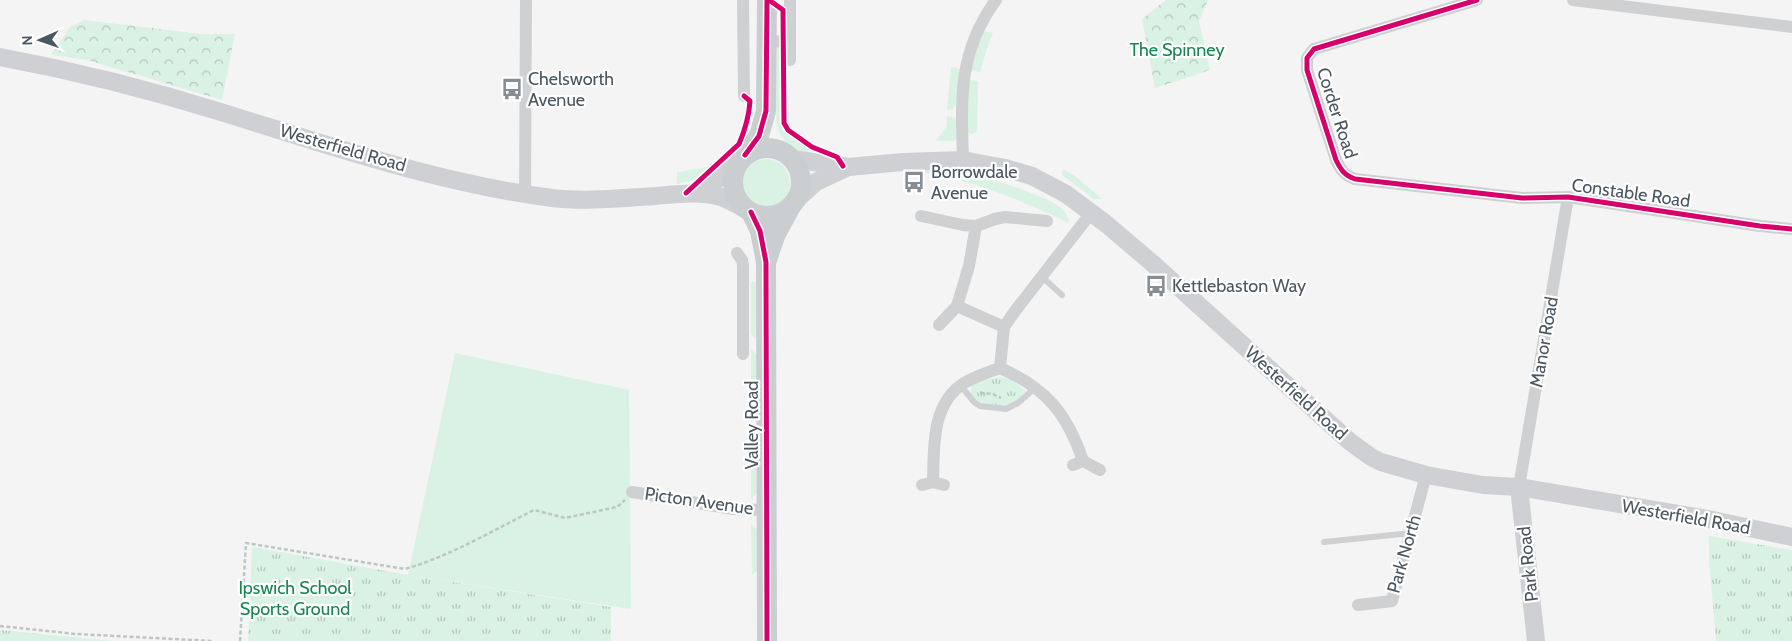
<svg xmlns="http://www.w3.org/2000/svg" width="1792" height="641" viewBox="0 0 1792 641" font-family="Cabin,sans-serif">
	<defs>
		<pattern id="forest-crowns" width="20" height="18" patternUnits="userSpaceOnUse" patternTransform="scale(1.25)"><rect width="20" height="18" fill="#d9f2e3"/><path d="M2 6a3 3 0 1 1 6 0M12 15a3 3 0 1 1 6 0" fill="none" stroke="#b2c7bb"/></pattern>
		<pattern id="park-tufts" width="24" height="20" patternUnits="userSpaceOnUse" patternTransform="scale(1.25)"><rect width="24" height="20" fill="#d9f2e3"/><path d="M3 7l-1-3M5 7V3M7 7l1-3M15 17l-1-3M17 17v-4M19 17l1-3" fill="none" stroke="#b2c7bb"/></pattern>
	</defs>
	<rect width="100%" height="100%" fill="#f4f4f4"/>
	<g fill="#d9f2e3">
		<path d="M985,31L993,33L988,45L980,72L971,70L977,47Z"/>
		<path d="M776,46H780V123L784,132L809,148L810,155C791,151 781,141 776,123Z"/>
		<path d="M951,67L957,68L960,70L956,105L953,109L947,110Z"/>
		<path d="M969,80L978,81L977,131L973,134L968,133L967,108Z"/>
		<path d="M947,116L956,118V139L954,141H936L947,126Z"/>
		<circle cx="766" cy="183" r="24"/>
		<path d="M709,167L694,180L677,184V172Z"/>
		<path d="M908,169C957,171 991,176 1036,195C1050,201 1067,206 1069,223C1025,202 958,173 908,172Z"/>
		<path d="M1063,169L1074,175L1102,199H1094L1062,175Z"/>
		<path d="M751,282H755L757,285V336L754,339L751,334Z"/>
		<path d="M751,349L757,355V409L753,412L751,411Z"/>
		<path d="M455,353L629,390L631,609L408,575Z"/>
		<path d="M751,451L756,452L757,492L751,500Z"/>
		<path d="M751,523L757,530V571L752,575Z"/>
	</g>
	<g fill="url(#forest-crowns)">
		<path d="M1166,0H1208L1199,21L1210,70L1155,88L1142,19Z"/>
		<path d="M84,20L202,34H235L222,100L87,60L51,55L70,27Z"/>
	</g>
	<g fill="url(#park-tufts)">
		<path d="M1000,377L1010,379L1026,391C1022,395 1017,402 1011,404C998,410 979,405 971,394L972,385L989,379Z"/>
		<path d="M1709,536L1792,550V641H1716L1709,559Z"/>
		<path d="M252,547L408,575L611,607V641H248Z"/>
		<path d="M0,630L113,641H0Z"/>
	</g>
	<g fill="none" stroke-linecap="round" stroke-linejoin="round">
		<g stroke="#bcc7c4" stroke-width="2.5" stroke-dasharray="4 2.5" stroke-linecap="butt">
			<path d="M980,393L993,394L1001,398"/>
			<path d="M0,626L76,634L213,641"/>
			<path d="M240,641L246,543L405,569C450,556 492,531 534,510L565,518L617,507L625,500"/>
		</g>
		<g stroke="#ced0d2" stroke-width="6">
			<path d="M1042,277L1062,295"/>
			<path d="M961,386L974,402L980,406L1006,409L1018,403L1035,388"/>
			<path d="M1324,542L1411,533"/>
		</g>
		<g stroke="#ced0d2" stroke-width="12">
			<path d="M743,0L744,96"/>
			<path d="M1477,0L1314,49L1307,58V70L1336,160C1341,170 1344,175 1355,179L1522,198L1568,197L1760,226L1792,229"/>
			<path d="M1573,0L1792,27"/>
			<path d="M790,41V60"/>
			<path d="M767,42L790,41V0"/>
			<path d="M963,160C961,99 958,52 996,0"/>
			<path d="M525,194L526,0"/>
			<path d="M921,216L963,225L976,226L995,219L1005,217L1047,221"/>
			<path d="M976,226L969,266L957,306L1004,327"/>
			<path d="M737,253L742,260L743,265V354"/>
			<path d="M939,325L957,306"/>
			<path d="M1000,368L1004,327L1015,311L1091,213"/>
			<path d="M1073,465L1083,461L1100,470"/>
			<path d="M933,482C934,448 931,404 964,383C975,377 988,372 1000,368C1046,388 1067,413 1083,461"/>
			<path d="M922,485L933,482L944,485"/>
			<path d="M1519,487L1568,197"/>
			<path d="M632,492L733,509L766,510"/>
			<path d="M1358,605L1392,601L1426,475"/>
		</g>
		<g stroke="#ced0d4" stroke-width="18">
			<path d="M0,57C76,71 151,90 224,113C331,146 441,184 552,198C586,202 622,198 656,196C678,194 700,191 721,197C729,200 738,205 745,209"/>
			<path d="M792,159L848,167L903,162L963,160L1005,168L1032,176L1066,194L1105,223L1151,262L1349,441L1371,457L1381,462L1426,475L1483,485L1519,487L1708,519L1792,537"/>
			<path d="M693,193L713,183L738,164"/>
			<path d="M796,200L816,182L848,167"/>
			<path d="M1519,487L1536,641"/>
		</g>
		<g stroke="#caced1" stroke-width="20">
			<circle cx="767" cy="182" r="34"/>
			<path d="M745,155L759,136L766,111L767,0"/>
			<path d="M751,212L760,231L766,262L767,641"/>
			<path d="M767,260L775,236L791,206"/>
		</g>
		<g stroke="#fff" stroke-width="8">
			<g id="cycleway">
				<path d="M769,0L783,10L784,123L788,130L812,147L837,157L843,166"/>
				<path d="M1477,0L1314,49L1307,58V70L1336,160C1341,170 1344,175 1355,179L1522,198L1568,197L1760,226L1792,229"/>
				<path d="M745,155L759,136L766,111L767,0"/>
				<path d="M686,193L739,144C745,130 749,117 750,101L744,96"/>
				<path d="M751,212L760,231L766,262L767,641"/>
			</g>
		</g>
		<use href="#cycleway" stroke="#d6006c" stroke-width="5"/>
	</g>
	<defs>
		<g id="bus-bare" transform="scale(1.725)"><path d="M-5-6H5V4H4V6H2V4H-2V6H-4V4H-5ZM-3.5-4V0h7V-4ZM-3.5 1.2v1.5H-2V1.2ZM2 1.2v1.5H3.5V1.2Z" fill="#868d94" stroke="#fff" stroke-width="2.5" paint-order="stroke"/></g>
	</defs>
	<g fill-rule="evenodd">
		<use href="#bus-bare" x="512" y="89"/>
		<use href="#bus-bare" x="914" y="182"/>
		<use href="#bus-bare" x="1156" y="286"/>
	</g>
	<g text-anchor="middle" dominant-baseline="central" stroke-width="4.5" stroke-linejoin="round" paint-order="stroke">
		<g font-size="18" fill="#17864f" stroke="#fff">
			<text x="1177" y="50">The Spinney</text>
			<text x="295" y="588">Ipswich School<tspan x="295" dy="21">Sports Ground</tspan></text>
		</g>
		<g font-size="18" fill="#4a5661" stroke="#fff" text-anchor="start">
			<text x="528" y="79">Chelsworth<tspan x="528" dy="21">Avenue</tspan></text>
			<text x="931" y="172">Borrowdale<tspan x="931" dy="21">Avenue</tspan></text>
			<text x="1172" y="286">Kettlebaston Way</text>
		</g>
		<g font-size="18" fill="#4a5661" stroke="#fff">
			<text transform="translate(1337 113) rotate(72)">Corder Road</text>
			<text transform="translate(343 148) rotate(16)">Westerfield Road</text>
			<text transform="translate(1631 193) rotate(8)">Constable Road</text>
			<text transform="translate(1544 342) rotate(-80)">Manor Road</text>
			<text transform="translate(1296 393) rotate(42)">Westerfield Road</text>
			<text transform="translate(752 425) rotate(-90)">Valley Road</text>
			<text transform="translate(699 501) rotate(8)">Picton Avenue</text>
			<text transform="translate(1686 517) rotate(10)">Westerfield Road</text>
			<text transform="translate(1404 554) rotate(-74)">Park North</text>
			<text transform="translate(1528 564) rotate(-96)">Park Road</text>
		</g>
	</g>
	<g transform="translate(40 40) rotate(268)" stroke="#ffffff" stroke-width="4" paint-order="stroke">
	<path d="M0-4L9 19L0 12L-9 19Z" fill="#4a5661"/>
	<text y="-8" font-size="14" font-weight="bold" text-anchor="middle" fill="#4a5661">N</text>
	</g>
</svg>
